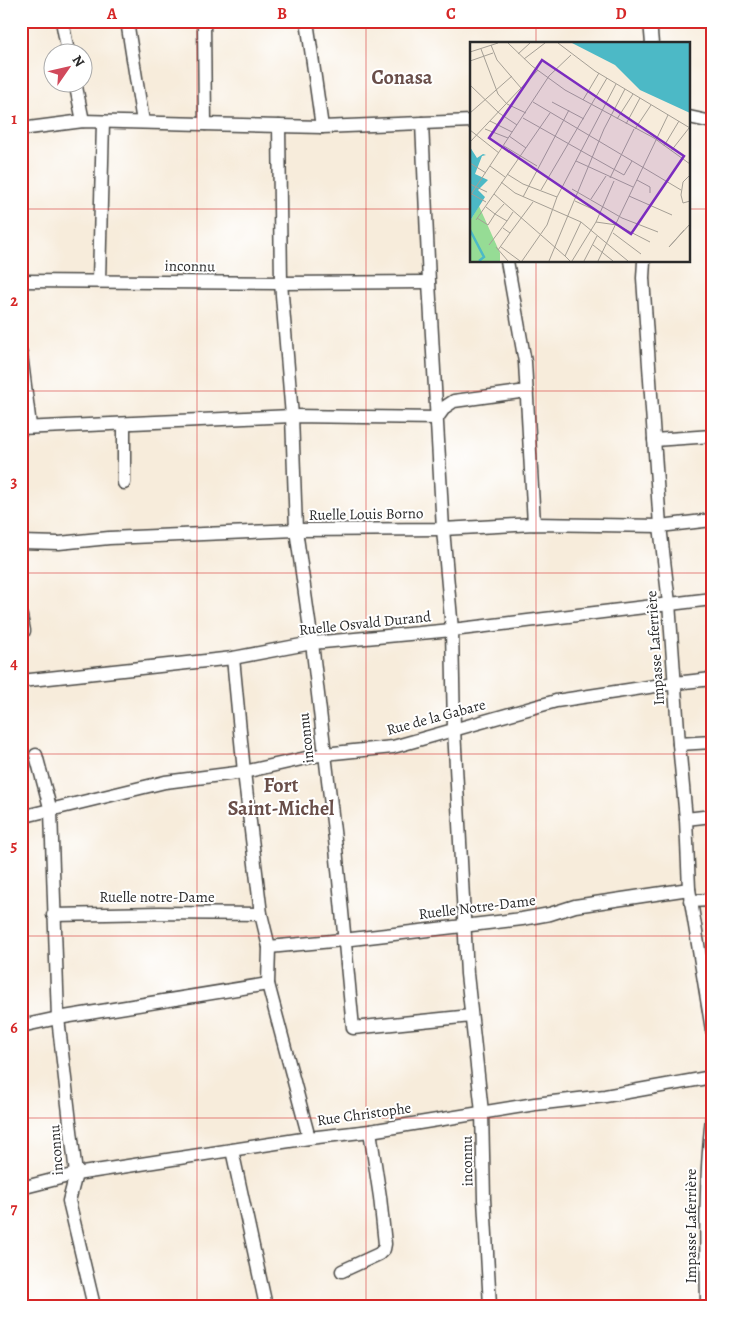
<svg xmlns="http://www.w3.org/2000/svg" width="733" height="1327" viewBox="0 0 733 1327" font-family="Alegreya,serif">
	<rect width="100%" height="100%" fill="#fff"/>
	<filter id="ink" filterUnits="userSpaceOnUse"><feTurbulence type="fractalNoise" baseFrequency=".02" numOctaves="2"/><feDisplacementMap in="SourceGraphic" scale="10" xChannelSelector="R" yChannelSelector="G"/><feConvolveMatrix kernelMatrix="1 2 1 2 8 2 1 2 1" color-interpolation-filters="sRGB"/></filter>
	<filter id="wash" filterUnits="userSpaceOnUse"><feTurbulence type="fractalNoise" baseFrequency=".0096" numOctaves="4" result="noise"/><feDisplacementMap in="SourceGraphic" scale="20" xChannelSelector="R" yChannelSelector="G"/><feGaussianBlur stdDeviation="1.12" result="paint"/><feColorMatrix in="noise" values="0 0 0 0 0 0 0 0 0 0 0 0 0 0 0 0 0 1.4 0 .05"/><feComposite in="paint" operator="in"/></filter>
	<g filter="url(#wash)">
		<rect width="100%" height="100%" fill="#f7ecdb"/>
	</g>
	<g filter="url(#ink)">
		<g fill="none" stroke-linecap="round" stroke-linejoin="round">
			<g stroke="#4a4845" stroke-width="15">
				<g id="street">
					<path d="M62,21L68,52"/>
					<path d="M127,21L143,122"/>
					<path d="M204,21L205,124"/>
					<path d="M307,21L322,127"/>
					<path d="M650,21L652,44"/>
					<path d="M75,82L83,121"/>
					<path d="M689,117L712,122"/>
					<path d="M422,123L429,282L443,529L452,630L454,729L467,974L482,1112L484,1199L490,1306"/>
					<path d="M279,126L281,283L292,416L296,530L312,643L336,848L353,1028L471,1016"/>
					<path d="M21,129L83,121L322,127L472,121"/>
					<path d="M507,261L525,362L534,524"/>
					<path d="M644,261L643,278L660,526L669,603L679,744L686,819L689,889L712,1030"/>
					<path d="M21,281L281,283L429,282"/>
					<path d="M99,281L103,122"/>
					<path d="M21,354L30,426"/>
					<path d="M124,424V483"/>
					<path d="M21,428L292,416L437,418L445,407L454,401L527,391"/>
					<path d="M654,440L712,436"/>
					<path d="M21,542L59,543L109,538L296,530L443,529L534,524L660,526L712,520"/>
					<path d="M21,616L24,631"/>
					<path d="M233,658L244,772L261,914L269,947L268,984L309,1138"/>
					<path d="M21,681L233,658L312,643L452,630L712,599"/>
					<path d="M679,744L712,742"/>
					<path d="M36,755L51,811L58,1018L76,1174L69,1201L94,1306"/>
					<path d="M21,817L165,782L244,772L324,754L393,747L556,701L675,683L712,679"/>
					<path d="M686,819L712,816"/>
					<path d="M690,901L712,900"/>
					<path d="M53,915L160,913L261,914"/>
					<path d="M269,947L343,940L522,919L550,914L575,906L689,889"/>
					<path d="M21,1026L58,1018L268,984"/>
					<path d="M232,1150L266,1306"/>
					<path d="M21,1188L76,1174L309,1138L370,1131L535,1104L605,1096L712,1077"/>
					<path d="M342,1271L379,1254L384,1249L385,1244L380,1197L370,1131"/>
					<path d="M707,1306C706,1242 705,1180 712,1117"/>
				</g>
			</g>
			<use href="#street" stroke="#fff" stroke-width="12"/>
		</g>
	</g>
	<path fill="none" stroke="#d62828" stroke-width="1" stroke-opacity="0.55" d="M197,21V1306M366,21V1306M536,21V44M21,209H472M689,209H712M536,261V1306M21,391H712M21,573H712M21,754H712M21,936H712M21,1118H712"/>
	<g text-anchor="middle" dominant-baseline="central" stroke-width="4" stroke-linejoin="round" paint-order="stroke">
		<g font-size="15" fill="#2b2b2b" stroke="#fff">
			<text transform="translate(190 266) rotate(1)">inconnu</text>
			<text transform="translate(366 514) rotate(-1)">Ruelle Louis Borno</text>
			<text transform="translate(365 623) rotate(-6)">Ruelle Osvald Durand</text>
			<text transform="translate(655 648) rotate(-94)">Impasse Laferrière</text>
			<text transform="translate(436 717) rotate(-15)">Rue de la Gabare</text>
			<text transform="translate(306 738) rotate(-96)">inconnu</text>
			<text x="157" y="897">Ruelle notre-Dame</text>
			<text transform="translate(477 907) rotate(-7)">Ruelle Notre-Dame</text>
			<text transform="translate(364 1114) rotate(-8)">Rue Christophe</text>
			<text transform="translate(56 1150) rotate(-94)">inconnu</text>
			<text transform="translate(467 1161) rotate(-91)">inconnu</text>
			<text transform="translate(691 1226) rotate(-90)">Impasse Laferrière</text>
		</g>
		<g font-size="20" font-weight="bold" fill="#694e49" stroke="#fff">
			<text x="402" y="77">Conasa</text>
			<text x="281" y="785">Fort<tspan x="281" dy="23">Saint-Michel</tspan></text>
		</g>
	</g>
	<g transform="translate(470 42)">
		<rect width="220" height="220" fill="#f7ecdb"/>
		<path d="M9,164L30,211V219H0V179Z" fill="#96dc95"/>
		<path d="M102,1H220V71L170,48L145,23ZM0,105L7,116L13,112L16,113L12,114L5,132L18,138L8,148L15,155L0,179Z" fill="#4cb9c6"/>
		<path fill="none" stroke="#4cb9c6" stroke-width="2.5" d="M0,188L14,215L9,219"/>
		<path fill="none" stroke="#a59f95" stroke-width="1" d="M38,1L62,24L95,48L184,96L220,122M88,1L125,29L220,86M21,3L27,18L51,46M11,7L28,52L37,62L56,71M0,10L28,1M48,12L60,1M54,17L75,1M0,19L23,11M0,43L29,71L47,83M113,58L129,31M63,60L211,148M82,60L114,77M0,71L42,34M53,76L154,133L162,119M147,77L163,52M20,79L42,90M156,82L170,56M15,87L38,96M165,87L181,63M0,88L29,111M39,94L56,106M0,100L68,28M34,104L67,124M194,104L209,79M201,109L219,86M106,119L163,145M0,121L16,131M20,124L35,135M37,132L53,142L87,155M220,133L213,140L211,153L213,161L220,159M140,136L164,87M167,138L180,145V151M31,140L45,151L111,180L158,219M0,142L17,150M102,147L152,176L188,190M71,148L137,36M0,151L16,160M24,152L95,214M0,154L79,34L101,13M159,154L202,173M53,155L99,68M121,157L136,134M105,159L129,170M16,165L25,172L34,162M7,176L18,183L25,172L37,179L43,170M6,178L80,71M126,180L147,183L180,200M33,186L40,191L63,160M143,191L171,212M19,203L37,179M123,203L143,219M26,205L38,219M31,205L50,219M199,205L220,182M199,205L214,188M28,208L40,191M52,219L77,183L87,155L146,42M79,219L134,87L155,47M100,219L95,214L111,180M102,219L126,180L144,139M114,219L127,194M128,219L198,73"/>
		<path fill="#7b2cbf" fill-opacity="0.15" stroke="#7b2cbf" stroke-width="2.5" d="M72,18L214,114L161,192L19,96Z"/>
		<rect width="220" height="220" fill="none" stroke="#2b2b2b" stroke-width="2.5"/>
	</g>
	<rect width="733" height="1327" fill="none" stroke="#fff" stroke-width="55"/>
	<g transform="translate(68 68) rotate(56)"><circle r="24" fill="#ffffff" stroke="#aaaaaa"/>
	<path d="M0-4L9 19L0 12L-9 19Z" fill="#d1495b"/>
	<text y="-8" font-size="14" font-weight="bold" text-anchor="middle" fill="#2b2b2b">N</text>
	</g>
	<rect x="28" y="28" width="678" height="1272" fill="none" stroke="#d62828" stroke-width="2"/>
	<g font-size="16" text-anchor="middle" font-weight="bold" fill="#d62828">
		<text x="112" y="19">A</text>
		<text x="282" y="19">B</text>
		<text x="451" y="19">C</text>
		<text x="621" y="19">D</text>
		<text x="14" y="124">1</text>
		<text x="14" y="306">2</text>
		<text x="14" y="487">3</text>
		<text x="14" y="669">4</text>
		<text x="14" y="851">5</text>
		<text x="14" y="1033">6</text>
		<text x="14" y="1214">7</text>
	</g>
</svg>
